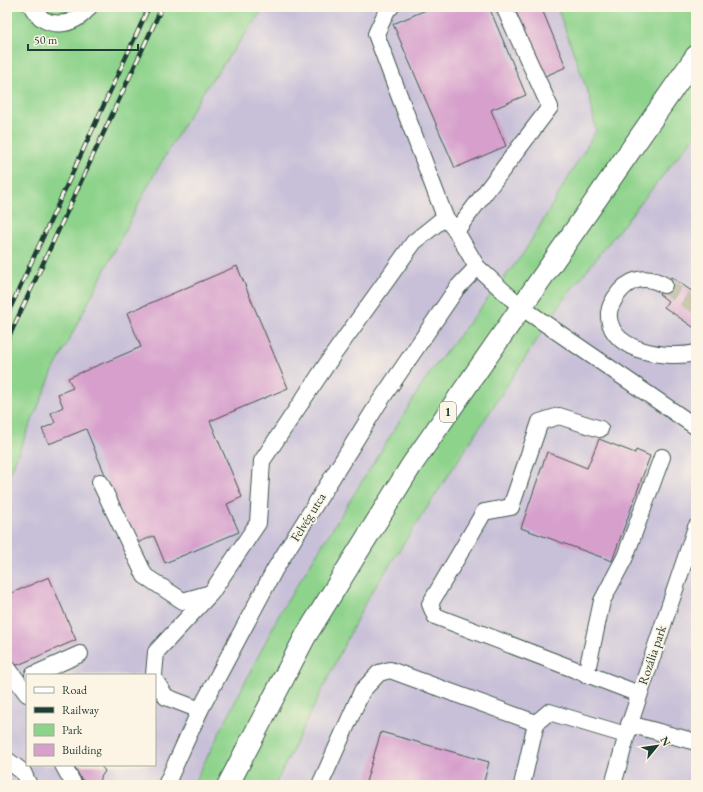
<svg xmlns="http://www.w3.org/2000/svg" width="703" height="792" viewBox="0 0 703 792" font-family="'EB Garamond',serif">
	<rect width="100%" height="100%" fill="#fcf5e5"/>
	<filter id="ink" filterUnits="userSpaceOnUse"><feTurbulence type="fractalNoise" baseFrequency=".025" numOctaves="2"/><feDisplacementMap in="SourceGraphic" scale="8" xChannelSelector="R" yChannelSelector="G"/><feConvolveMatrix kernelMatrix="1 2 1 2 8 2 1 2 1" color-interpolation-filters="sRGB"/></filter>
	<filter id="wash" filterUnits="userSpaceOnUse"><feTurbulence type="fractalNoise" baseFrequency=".012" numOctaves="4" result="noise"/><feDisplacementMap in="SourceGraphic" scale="16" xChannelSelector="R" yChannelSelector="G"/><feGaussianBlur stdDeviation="0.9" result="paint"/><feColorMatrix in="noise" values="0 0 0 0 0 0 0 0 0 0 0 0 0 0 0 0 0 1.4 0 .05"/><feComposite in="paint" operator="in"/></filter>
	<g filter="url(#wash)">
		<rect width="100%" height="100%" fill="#f5ebd3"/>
		<g fill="#c8c0d8" fill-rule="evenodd">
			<path d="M265,7H557L590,98L596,131L523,254L431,371L281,611L193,785H7V480L53,371L151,180L203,92ZM27,675H155V765H27Z"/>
			<path d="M696,134V785H275L366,601L563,300Z"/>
		</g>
		<g fill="#8ed38c" stroke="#568860">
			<path d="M7,7H265L203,92L151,180L53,371L7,480Z"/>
			<path d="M557,7H696V134L563,300L366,601L275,785H193L281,611L431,371L523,254L596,131L590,98Z"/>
		</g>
		<g id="blocks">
			<g fill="#d69fcc">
				<path d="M433,7H489L526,95L491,110L506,146L455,168L393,24Z"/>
				<path d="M514,7H541L566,67L543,77Z"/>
				<path d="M237,266L288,388L210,421L242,497L227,504L239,532L165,563L154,536L134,544L86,429L49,444L42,429L55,423L51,413L63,407L58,394L73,388L68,378L141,347L127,313Z"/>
				<path d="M671,277L696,294V329L664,307L668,301L659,294Z"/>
				<path d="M599,439L635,453L636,450L650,456L612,561L521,528L547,452L587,468Z"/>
				<path d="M49,577L76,640L18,665L9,663L7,657V595Z"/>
				<path d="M381,732L489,762L483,785H365Z"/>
				<path d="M76,765H100L105,771L96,785H90L81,779L74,766Z"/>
			</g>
		</g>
	</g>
	<g filter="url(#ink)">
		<use href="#blocks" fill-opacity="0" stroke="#3f574c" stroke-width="1"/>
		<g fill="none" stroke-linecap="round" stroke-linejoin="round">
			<path stroke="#cac8b3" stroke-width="16" stroke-dasharray="16 8" stroke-linecap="butt" d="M664,285L696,306"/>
			<g stroke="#3f574c" stroke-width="18">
				<g id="minor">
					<path d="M32,7C45,31 75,27 89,7"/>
					<path d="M391,7L388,8L376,34L445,217L456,231L477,267L521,307L696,427"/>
					<path d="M456,231L550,107L504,7"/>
					<path d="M664,285C645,274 627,279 615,298C611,305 608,310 609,318C613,353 669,359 696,353"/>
					<path d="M600,429L559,416L540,422L511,507L484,512L430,604L435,616L639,694"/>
					<path d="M100,482L145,576L183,601L211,593L258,523L262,461L333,355L414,242L445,217"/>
					<path d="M7,667L27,694"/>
					<path d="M33,675L80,654"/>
					<path d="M154,675L156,652L210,594"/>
					<path d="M586,675L602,601L625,557L662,457"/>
					<path d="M155,680L166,697L200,710"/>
					<path d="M629,724L696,742"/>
					<path d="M7,760L23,772L29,785"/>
					<path d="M63,765L74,785"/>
					<path d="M166,785L200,710L275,569L378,404L457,288L477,267"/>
					<path d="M320,785L362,691L379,673L390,670L536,723"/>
					<path d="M522,785L536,723L549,712L626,735"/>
					<path d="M613,785L631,720L696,527"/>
				</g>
			</g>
			<g stroke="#3f574c" stroke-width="23">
				<path id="major" d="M228,785L305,637L411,466L696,56"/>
			</g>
			<use href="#minor" stroke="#fff" stroke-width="16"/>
			<use href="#major" stroke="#fff" stroke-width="21"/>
			<g stroke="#1f3d34" stroke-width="4.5">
				<g id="rail">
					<path d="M7,315L149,7"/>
					<path d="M7,341L162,7"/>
				</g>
			</g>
			<use href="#rail" stroke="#fcf5e5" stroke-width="3" stroke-dasharray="9" stroke-linecap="butt"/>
		</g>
	</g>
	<g text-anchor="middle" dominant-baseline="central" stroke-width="3.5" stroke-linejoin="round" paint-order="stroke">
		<rect fill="#fcf5e5" stroke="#617469" stroke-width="1" x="440" y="402" width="16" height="20" rx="3"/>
		<g font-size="12" font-weight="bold" fill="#1f3d34">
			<text x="448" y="412">1</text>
		</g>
		<g font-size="13" fill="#1f3d34" stroke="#fcf5e5">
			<text transform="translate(308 517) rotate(-58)">Felvég utca</text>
			<text transform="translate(652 655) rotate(-71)">Rozália park</text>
		</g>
	</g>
	<rect width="703" height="792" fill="none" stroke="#fcf5e5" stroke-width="24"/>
	<rect x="26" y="674" width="130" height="92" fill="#fcf5e5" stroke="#a4ab9e"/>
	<rect x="34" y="687" width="20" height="6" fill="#ffffff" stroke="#a4ab9e"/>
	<text x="62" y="694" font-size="12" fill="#1f3d34">Road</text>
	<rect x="34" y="707" width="20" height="6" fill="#1f3d34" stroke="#a4ab9e"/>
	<text x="62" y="714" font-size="12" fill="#1f3d34">Railway</text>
	<rect x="34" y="724" width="20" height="12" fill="#8ed38c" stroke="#a4ab9e"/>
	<text x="62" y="734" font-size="12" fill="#1f3d34">Park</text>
	<rect x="34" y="744" width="20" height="12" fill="#d69fcc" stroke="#a4ab9e"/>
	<text x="62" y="754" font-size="12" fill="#1f3d34">Building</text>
	<g transform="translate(657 746) rotate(61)" stroke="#fcf5e5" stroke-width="3" paint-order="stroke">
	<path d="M0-3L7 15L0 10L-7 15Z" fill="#1f3d34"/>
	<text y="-6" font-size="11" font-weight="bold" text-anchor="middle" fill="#1f3d34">N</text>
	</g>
	<path d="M28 44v6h110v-6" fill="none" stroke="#1f3d34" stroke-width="2"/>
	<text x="34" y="44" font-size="12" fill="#1f3d34" stroke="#fcf5e5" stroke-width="3" paint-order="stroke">50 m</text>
</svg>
